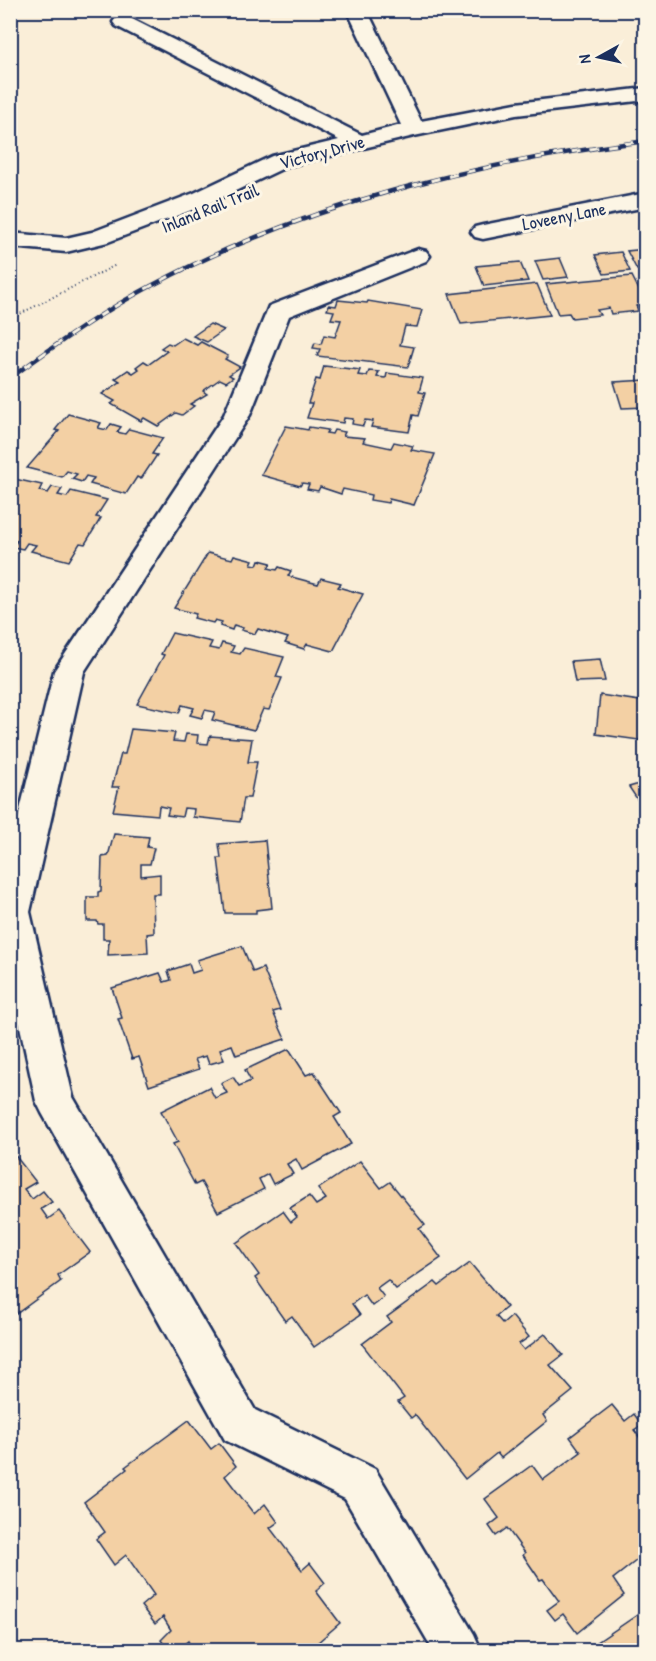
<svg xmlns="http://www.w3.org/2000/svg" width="656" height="1661" viewBox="0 0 656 1661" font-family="'Patrick Hand',sans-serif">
	<rect width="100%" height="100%" fill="#faeed8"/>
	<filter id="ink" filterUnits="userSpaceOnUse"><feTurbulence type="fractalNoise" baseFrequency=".0167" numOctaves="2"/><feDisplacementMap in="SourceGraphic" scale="12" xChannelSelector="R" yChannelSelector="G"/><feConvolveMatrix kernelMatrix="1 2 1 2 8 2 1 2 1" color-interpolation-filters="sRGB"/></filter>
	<g filter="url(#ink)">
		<g fill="#f3d0a4" stroke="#1b2f5e" stroke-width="1.5">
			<path d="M646,249V269L637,270L627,251Z"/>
			<path d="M621,252L630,271L604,274L595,255Z"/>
			<path d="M560,258L568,277L543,280L535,261Z"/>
			<path d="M520,262L528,281L484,286L476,266Z"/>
			<path d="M632,276L646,304L636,306L639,311L611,314L609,308L597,310L600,315L572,318L569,313L558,314L546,284Z"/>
			<path d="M537,284L550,315L461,324L449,294Z"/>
			<path d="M338,300L367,303L368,301L422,310L417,327L405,326L400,345L414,347L408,367L317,356L320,349L313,348L315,343L321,344L324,335L335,337L341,320L331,319L334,311L327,310L329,305L336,306Z"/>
			<path d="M210,324L224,330L207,342L193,336Z"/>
			<path d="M183,338L197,345L201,342L228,356L225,359L240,367L229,375L233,377L226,382L220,379L203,391L207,394L190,404L194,406L182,415L176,413L158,426L144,418L141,421L111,404L115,401L102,394L120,382L115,379L128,370L133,373L139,369L136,367L144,361L149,364L167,351L161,348L168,343L173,345Z"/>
			<path d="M324,366L360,370L358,375L367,376L369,371L379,372L377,377L386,378L387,373L423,378L419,392L425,393L418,416L413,415L409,432L371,427L373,421L365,420L363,426L352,424L353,419L344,418L343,423L307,418L312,403H308L316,379L320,380Z"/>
			<path d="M646,380V407L622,408L614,382Z"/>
			<path d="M68,414L101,423L98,428L107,430L111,424L121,427L117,432L125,434L129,429L163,438L152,454L157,455L141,479L137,477L126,494L90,484L94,478L86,476L82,482L72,479L77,474L67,471L62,477L27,468L59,431L55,430Z"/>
			<path d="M286,426L308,430L309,427L328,430L326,433L332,434L334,430L345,432L343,436L365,438L363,442L391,448L394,442L413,446L411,450L435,454L414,505L389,499L388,503L370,500L371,495L343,489L341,494L320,487L318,491L307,489L309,484L302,483L300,486L261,475Z"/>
			<path d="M10,478L42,485L39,491L48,493L52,487L62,489L58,495L67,497L71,491L107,500L96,517L101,518L85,544L80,543L69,561L31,551L36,545L27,543L23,549L13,547L17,541L10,539Z"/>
			<path d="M208,553L232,559L234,555L253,560L251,564L257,565L259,560L271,563L268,568L277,570L279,567L291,571L288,576L318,584L321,578L341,583L338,587L363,594L333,651L307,644L304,649L285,643L288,638L258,629L255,634L241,630L243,628L234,625L232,630L220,626L222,622L215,620L213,623L194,618L196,614L174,608Z"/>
			<path d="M172,633L212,642L209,648L219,650L222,643L234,646L231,652L240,654L244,648L284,657L276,677L282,678L269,710L263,709L254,730L212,720L215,712L205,710L202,718L190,715L194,708L182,705L179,713L137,704L164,655L161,654Z"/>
			<path d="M600,659L605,681L575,682L571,661Z"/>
			<path d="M600,695L646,702V741L596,734Z"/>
			<path d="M131,729L175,733L173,741L184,742L186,734L198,735L197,743L208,744L210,736L252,739L248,762H257L250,798H244L240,822L193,817L194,809L184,808L182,817L167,815L169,808L159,806L158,815L113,811L119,787H112L121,754H125Z"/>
			<path d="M646,782V800L639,802L629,787Z"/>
			<path d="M114,834L149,837L147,847L154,848L150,864H141V876L160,874V894H153L154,933L147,934L148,953L108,955L109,939H103V924H98L97,921H87V897H98V892L101,891L102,857L108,856Z"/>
			<path d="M265,840L272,908L256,910V913H225L218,858H221L219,844Z"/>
			<path d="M242,946L253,972L263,968L280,1010L273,1012L285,1039L236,1055L232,1045L220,1049L224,1060L209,1064L206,1056L195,1059L199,1069L149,1086L139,1057L132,1059L118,1019L122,1018L112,988L160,973L164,982L171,980L168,971L189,964L192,973L201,970L197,960Z"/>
			<path d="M289,1049L306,1075L314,1072L341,1113L334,1117L351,1144L302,1170L296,1159L287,1164L293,1174L273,1184L268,1174L259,1179L264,1189L218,1212L201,1182L195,1185L173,1144L178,1142L161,1111L209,1087L215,1098L227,1093L221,1083L233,1077L239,1086L251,1081L245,1070Z"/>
			<path d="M10,1149L36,1182L24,1189L32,1199L43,1191L52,1202L41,1209L48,1219L59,1211L90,1252L58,1275L61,1281L12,1317Z"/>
			<path d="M360,1161L381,1188L390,1182L425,1225L419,1229L441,1258L396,1289L388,1280L377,1288L384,1297L372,1306L364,1295L352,1304L360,1315L314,1347L292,1316L285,1321L255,1278L259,1275L236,1243L283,1211L291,1222L297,1217L290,1208L309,1196L316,1205L326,1199L318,1189Z"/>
			<path d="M470,1263L507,1307L496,1316L503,1324L512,1316L529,1337L519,1344L524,1350L545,1334L563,1355L550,1365L573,1391L543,1415L547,1421L501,1458L497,1453L465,1479L415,1415L411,1418L398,1402L404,1398L362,1344L391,1322L387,1317L435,1282L439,1286Z"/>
			<path d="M612,1405L625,1421L634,1414L642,1425L634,1430L646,1446V1553L613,1579L624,1595L577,1633L563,1614L555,1620L547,1610L559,1601L543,1579L540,1580L523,1555L525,1553L507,1528L496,1536L489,1526L499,1518L485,1499L532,1465L543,1480L581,1452L570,1437Z"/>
			<path d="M189,1420L211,1449L219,1443L236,1466L225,1476L254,1514L265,1504L278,1522L270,1528L302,1570L310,1563L325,1583L316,1591L340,1623L309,1650H193L188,1641L177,1650H168L161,1640L171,1630L163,1617L155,1624L141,1606L154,1595L126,1555L114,1565L96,1539L105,1532L84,1502L127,1469L125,1467Z"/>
			<path d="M643,1611L646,1615V1650H596L593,1645Z"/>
		</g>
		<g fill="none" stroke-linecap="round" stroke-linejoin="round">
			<g stroke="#1b2f5e" stroke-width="5">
				<g id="minor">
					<path d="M347,10H367L421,121L516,103L646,88V100L516,115L414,136L288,166L210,203L108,242L66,252L10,247V233L66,238L92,232L194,193L272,156L339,140L116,26L113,22L116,18H130L362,135L401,125Z"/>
					<path d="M646,193V207L483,239L475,237L471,232L475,227L483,225Z"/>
					<path d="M418,249L426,251L430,256L426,261L289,316L250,415L84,672L30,912L73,1097L255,1410L375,1469L474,1634L481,1650H433L345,1499L225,1440L42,1113L36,1101L10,980V851L54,671L224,415L269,306Z"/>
				</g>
			</g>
			<path stroke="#1b2f5e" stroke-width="2" stroke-dasharray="1 3" stroke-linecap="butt" d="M10,319L116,265"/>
			<use href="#minor" fill="#fcf5e5" fill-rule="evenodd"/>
			<g stroke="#1b2f5e" stroke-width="4.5">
				<path id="rail" d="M10,378C56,345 101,312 151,286C305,204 474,163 646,141"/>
			</g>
			<use href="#rail" stroke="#fcf5e5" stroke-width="3" stroke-dasharray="9" stroke-linecap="butt"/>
		</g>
	</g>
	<g text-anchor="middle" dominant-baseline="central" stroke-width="6" stroke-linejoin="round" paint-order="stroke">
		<g font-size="18" fill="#1b2f5e" stroke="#fcf5e5">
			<text transform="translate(322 152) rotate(-15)">Victory Drive</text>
			<text transform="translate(210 208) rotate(-22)">Inland Rail Trail</text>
			<text transform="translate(564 216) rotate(-11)">Loveeny Lane</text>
		</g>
	</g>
	<rect width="656" height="1661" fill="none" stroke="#fcf5e5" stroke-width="36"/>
	<rect x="18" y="18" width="620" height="1625" fill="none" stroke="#1b2f5e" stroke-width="2" filter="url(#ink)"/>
	<g transform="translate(599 57) rotate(262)" stroke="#fcf5e5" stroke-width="4.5" paint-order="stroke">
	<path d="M0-4.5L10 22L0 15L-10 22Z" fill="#1b2f5e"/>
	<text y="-9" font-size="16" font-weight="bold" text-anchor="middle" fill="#1b2f5e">N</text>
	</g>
</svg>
